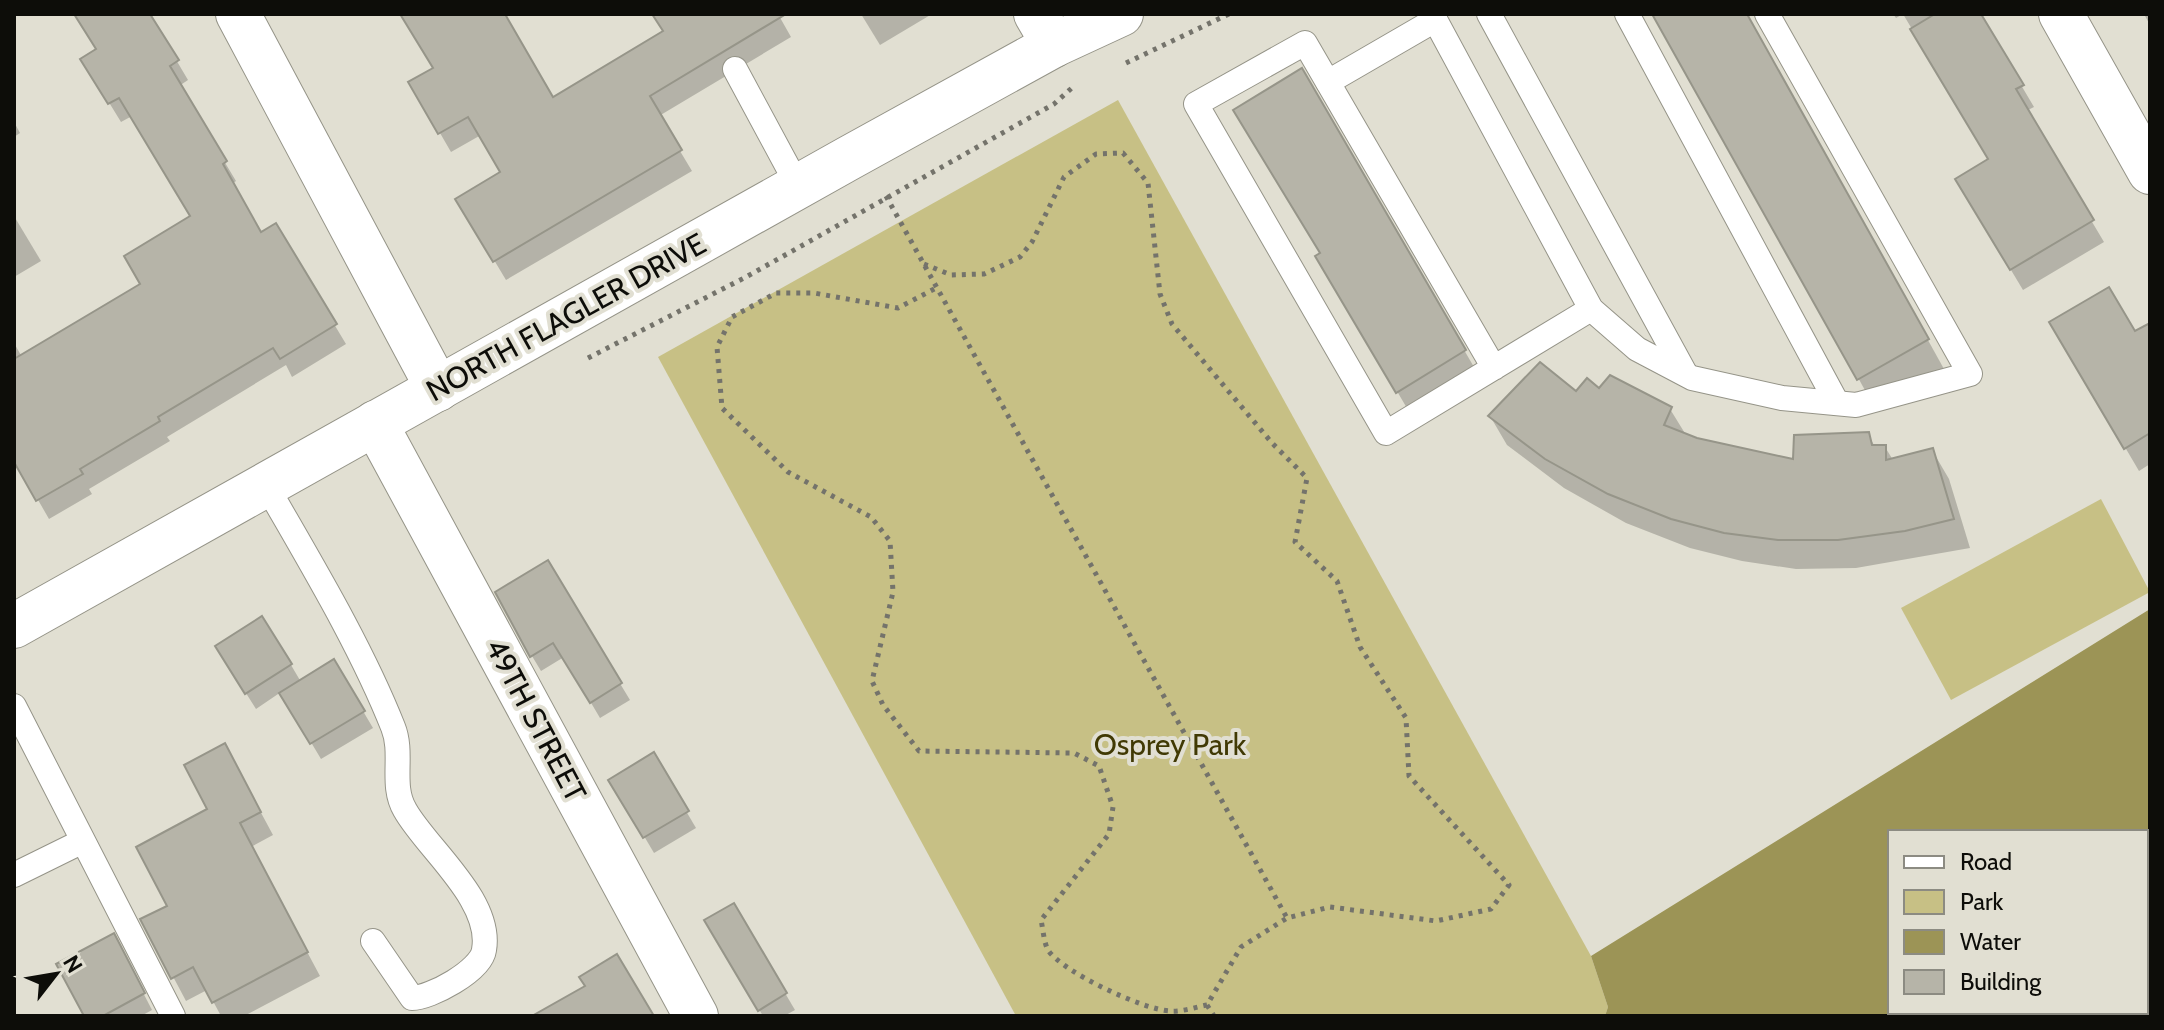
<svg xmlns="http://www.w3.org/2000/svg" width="2164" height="1030" viewBox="0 0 2164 1030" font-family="Cabin,sans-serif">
	<rect width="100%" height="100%" fill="#e1dfd2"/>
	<g fill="#c7c085">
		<path d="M1118,100L1591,956L1608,1007L1605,1016H1016L658,357Z"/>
		<path d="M2101,499L2150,592L1951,700L1901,608Z"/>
	</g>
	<path fill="#9c9456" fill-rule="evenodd" d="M2150,609V1016H1605L1608,1007L1591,956ZM1890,832H2146V1012H1890Z"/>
	<g fill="#0003">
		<path d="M76,14H149L188,80L179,86L236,181L232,184L260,235L275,226L346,344L292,377L286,365L167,437L170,441L89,489L92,494L49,519L14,458V343L22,357L142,285L193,217L132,116L121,122L94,78L98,50Z"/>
		<path d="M402,14H505L552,100L665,32L654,14H778L791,37L659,116L692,171L506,280L458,200L502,173L481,135L451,152L411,83L434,69Z"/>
		<path d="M861,14H932L880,45Z"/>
		<path d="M1654,14H1747L1944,369L1875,408Z"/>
		<path d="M1893,14H1979L2034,107L2026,111L2104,242L2023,290L1957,180L1990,160L1903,14L1896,18Z"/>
		<path d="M2144,14H2150V25Z"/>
		<path d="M1302,71L1478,374L1411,415L1318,257L1322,254Z"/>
		<path d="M14,122L20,133L14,137Z"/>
		<path d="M14,216L41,261L14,277Z"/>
		<path d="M2052,323L2135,334L2150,325V464L2139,471Z"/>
		<path d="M1599,391L1670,409L1686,435L1697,440L1795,462L1868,434L1875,447H1885L1893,460L1932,450L1949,479L1970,548L1856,568L1796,569L1742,561L1690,548L1626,523L1564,488L1507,445L1490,416L1576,394Z"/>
		<path d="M547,563L630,700L600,718L564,657L541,671L532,656Z"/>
		<path d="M334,662L373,728L321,759L281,692L256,709L227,663L291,665L301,682Z"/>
		<path d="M653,755L696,828L654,853L611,780Z"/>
		<path d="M237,768L273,835L251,847L320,976L244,1016H221L207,990L186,1001L143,920L169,906L210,810Z"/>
		<path d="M733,905L795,1010L784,1016H763L707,921Z"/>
		<path d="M122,952L152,1010L141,1016H86Z"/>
	</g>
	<g fill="#b6b4a8" stroke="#969589" stroke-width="2">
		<path d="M74,14H150L179,60L170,66L227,161L223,164L261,232L276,223L337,324L280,359L273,348L158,417L160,421L80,469L83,474L36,501L14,462V359L140,284L124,256L190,216L119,98L108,104L80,59L96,49Z"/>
		<path d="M400,14H505L553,97L663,31L652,14H786L650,96L682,150L493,262L455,199L500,172L468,117L438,134L408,82L433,68Z"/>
		<path d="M1652,14H1747L1929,339L1857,380Z"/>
		<path d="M1935,14H1981L2024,85L2016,89L2094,220L2010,270L1955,179L1988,159L1910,29Z"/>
		<path d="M1302,68L1466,350L1396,393L1315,256L1320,253L1233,110Z"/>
		<path d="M2109,287L2135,331L2150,323V433L2124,449L2049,322Z"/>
		<path d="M1540,362L1576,391L1587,378L1599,388L1610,375L1672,407L1664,425L1697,438L1793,459L1794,435L1869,432L1872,445H1886V460L1933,448L1954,519L1905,531L1838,540H1778L1724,533L1671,519L1608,494L1545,459L1488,416Z"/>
		<path d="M548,560L622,683L590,703L553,643L530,657L495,592Z"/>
		<path d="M262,616L292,664L245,694L215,646Z"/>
		<path d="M334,659L365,711L310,744L279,693Z"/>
		<path d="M225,743L261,812L240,823L308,952L212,1003L193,967L171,979L140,919L167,906L136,847L207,809L184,765Z"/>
		<path d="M654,752L689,811L643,838L608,780Z"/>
		<path d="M734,903L787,993L758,1011L704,920Z"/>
		<path d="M114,933L145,993L103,1016H84L56,964Z"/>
		<path d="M617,954L654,1016H532L585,986L579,977Z"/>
	</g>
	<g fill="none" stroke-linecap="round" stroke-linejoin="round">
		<g stroke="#959488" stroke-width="26">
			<g id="lane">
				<path d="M1432,14L1591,309L1637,349L1692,378L1782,398L1856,405L1970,374L1767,14"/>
				<path d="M1489,14L1685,373"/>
				<path d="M1627,14L1837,403"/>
				<path d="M735,69L798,186"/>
				<path d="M1328,82L1435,20"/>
				<path d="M1494,368L1305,43L1196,104L1386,433L1591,309"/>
				<path d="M266,485C310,562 360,644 393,727C404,754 390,785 405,810C426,848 493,900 484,950C481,971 430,998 412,998L373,941"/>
				<path d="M14,706L173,1016"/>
				<path d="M14,875L81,842"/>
			</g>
		</g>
		<g stroke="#959488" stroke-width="46">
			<g id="street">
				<path d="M238,14L438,389"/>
				<path d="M1036,14L1054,45"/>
				<path d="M2061,14L2150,172"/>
				<path d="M375,423L696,1016"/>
			</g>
		</g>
		<g stroke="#959488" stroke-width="46">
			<path id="secondary" d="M14,626L849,158L1054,45L1121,14"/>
		</g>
		<g stroke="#74736b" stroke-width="5" stroke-dasharray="4 6" stroke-linecap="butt">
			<path d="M1126,63L1229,14"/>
			<path d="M886,196L1287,918"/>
			<path d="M924,264L951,275L984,274L1020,257L1032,242L1064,177L1096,154L1123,153L1148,183L1160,294L1172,324L1272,443L1307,478L1295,542L1337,581L1360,647L1406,718L1409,776L1509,885L1491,909L1436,921L1330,907L1287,918L1241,947L1207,1005C1196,1007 1182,1012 1170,1011C1144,1010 1062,972 1048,950C1044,943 1043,929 1041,920L1109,834L1113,807L1099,766L1074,753L919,751L883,705L872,681L893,592L890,541L871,517L788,472L722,408L717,347L732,317L776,293H814L898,308L938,287"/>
			<path d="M588,358L746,277L1054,104L1074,86"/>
			<path d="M1207,1005L1214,1016"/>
		</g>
		<use href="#lane" stroke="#fff" stroke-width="24"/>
		<use href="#street" stroke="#fff" stroke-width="44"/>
		<use href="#secondary" stroke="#fff" stroke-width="44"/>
	</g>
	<g text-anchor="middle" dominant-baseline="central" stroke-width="8" stroke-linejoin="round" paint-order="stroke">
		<g font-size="30" fill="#0d0d09" stroke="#e1dfd2">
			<text transform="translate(566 317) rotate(-29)">NORTH FLAGLER DRIVE</text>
			<text transform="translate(536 720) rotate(62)">49TH STREET</text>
		</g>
		<g font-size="30" fill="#403904" stroke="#e1dfd2">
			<text x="1170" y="744">Osprey Park</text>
		</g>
	</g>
	<rect width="2164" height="1030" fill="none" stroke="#0d0d09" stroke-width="32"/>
	<rect x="1888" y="830" width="260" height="184" fill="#e1dfd2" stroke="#8c8b82" stroke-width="2"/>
	<rect x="1904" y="856" width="40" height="12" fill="#ffffff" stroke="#8c8b82" stroke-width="2"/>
	<text x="1960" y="870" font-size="24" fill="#0d0d09">Road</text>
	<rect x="1904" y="890" width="40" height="24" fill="#c7c085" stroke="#8c8b82" stroke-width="2"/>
	<text x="1960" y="910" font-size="24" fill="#0d0d09">Park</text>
	<rect x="1904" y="930" width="40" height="24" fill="#9c9456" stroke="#8c8b82" stroke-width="2"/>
	<text x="1960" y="950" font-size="24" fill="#0d0d09">Water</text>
	<rect x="1904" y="970" width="40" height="24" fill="#b6b4a8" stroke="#8c8b82" stroke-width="2"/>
	<text x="1960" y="990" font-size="24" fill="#0d0d09">Building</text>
	<g transform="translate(56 974) rotate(59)" stroke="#e1dfd2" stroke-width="6" paint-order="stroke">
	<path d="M0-6L14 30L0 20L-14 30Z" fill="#0d0d09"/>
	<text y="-12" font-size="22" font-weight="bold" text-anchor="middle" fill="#0d0d09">N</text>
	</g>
</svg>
